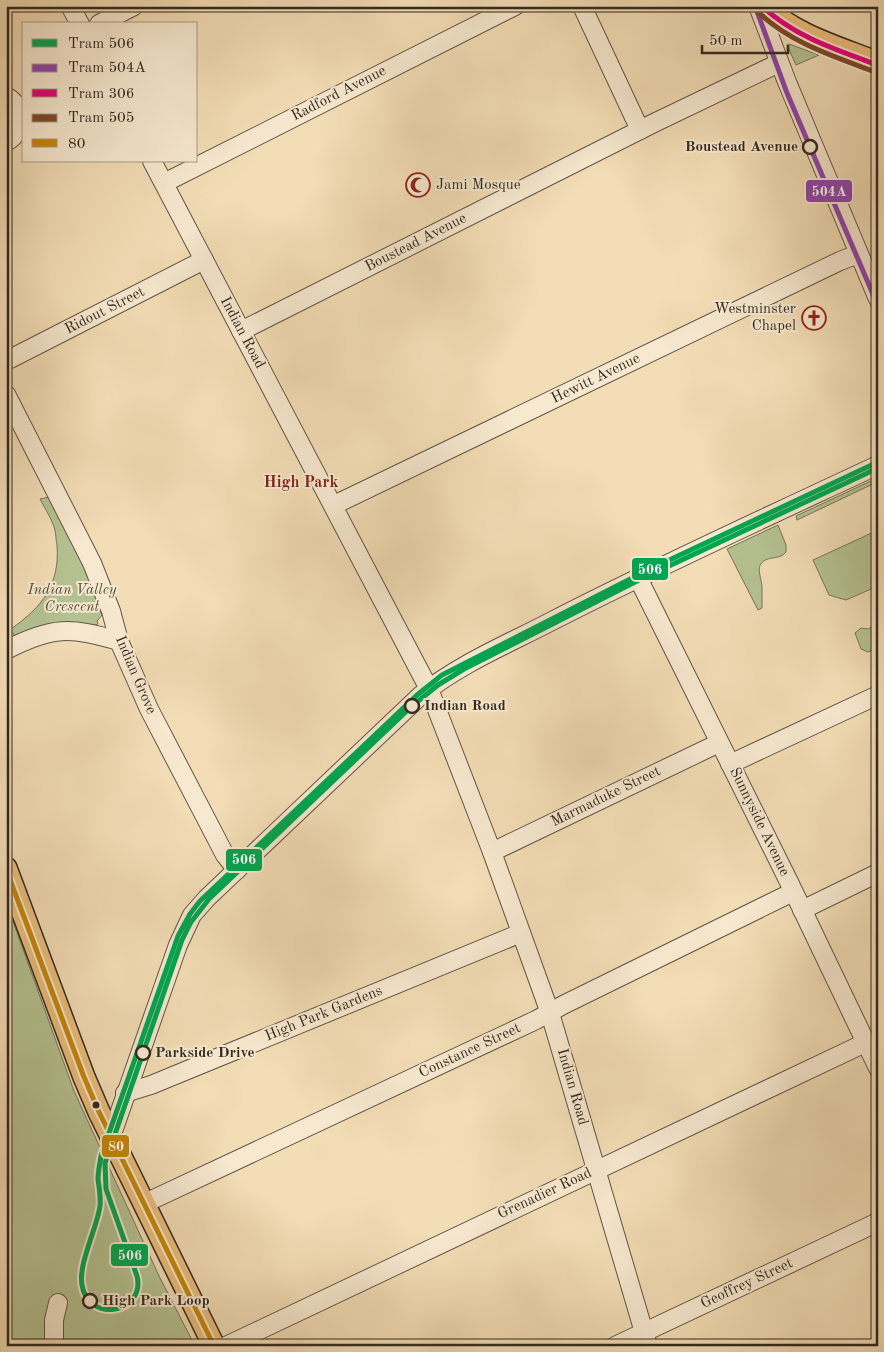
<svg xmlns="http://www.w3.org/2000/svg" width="884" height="1352" viewBox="0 0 884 1352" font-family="'Old Standard TT',serif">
	<rect width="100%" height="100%" fill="#f3ddb6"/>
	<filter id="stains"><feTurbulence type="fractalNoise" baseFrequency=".004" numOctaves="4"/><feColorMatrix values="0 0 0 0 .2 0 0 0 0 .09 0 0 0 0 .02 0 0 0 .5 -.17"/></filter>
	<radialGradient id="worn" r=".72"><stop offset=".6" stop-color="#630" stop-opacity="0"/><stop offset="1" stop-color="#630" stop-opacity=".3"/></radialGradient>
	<g fill="#b5c292" stroke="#747658">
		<path d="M789,44L819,55L796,65L787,45Z"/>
		<path d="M873,480L875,483L797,520L796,516Z"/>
		<path d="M49,497L82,561L91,583L102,615L97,621L98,624L95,625L15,637L11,629C42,607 60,585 57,545C56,541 56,535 55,530C52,519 45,509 40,499Z"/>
		<path d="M778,525L786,545V552C781,558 775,557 768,559C753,564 762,577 762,588C762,594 762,601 762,608L758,610L727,549Z"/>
		<path d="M876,531L878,532V586L846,600L829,595L813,560Z"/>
		<path d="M878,623V648L868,652L861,649L855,633L861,628L868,629Z"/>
		<path d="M6,902L74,1091L160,1278L195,1346H6Z"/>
	</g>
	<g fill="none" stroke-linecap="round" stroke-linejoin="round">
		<g stroke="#625645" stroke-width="20">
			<g id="minor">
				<path d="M70,6L80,24"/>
				<path d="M582,6L640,130"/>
				<path d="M758,6L787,82L878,299"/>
				<path d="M99,24L134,6"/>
				<path d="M6,96C25,107 26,131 6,142"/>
				<path d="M152,161L429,689L492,852L550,1013L648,1346"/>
				<path d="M164,183L515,6"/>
				<path d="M241,331L656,122L779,63"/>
				<path d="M6,361L204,260"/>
				<path d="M6,394L92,563L111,611L119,641L149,709L225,855L237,870"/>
				<path d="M334,505L840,261L858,254"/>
				<path d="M638,578L789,882L878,1068"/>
				<path d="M6,650C53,626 70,627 119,641"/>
				<path d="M730,764L878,695"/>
				<path d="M492,852L719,743"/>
				<path d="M802,910L878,873"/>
				<path d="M125,1093L151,1085L521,933"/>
				<path d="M111,1137L178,945L192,915L207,898L420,696C459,664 508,644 552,621C659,566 769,516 878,465"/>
				<path d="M143,1204L536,1020L563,1005L793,892"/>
				<path d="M54,1346V1320L58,1303"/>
				<path d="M226,1346L865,1043"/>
				<path d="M615,1346L878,1222"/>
			</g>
		</g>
		<g stroke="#32291f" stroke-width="24">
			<g id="major">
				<path d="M766,6C790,34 844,49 878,63"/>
				<path d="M6,868L84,1077L99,1112L214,1346"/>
			</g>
		</g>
		<use href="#minor" stroke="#f7e9d0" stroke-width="18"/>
		<use href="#major" stroke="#eabe7b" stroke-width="21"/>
		<g stroke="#f7e9d0" stroke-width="9">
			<path id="bus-1" d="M6,869L84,1077L99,1112L214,1346"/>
		</g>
		<use href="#bus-1" stroke="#c68708" stroke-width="5"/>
		<g stroke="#f7e9d0" stroke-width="9">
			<path id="tram-1" d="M878,462L648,570L442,675L417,695L200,901L190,914L178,936L101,1156C100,1163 98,1171 98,1179C99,1188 101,1197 100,1206C97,1228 78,1264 82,1285C88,1324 146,1313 137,1276L106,1189L105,1163L182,940L191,922L209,899L412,706L438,685L464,669L639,580L878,468"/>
		</g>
		<g stroke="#f7e9d0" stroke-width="9">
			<path id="tram-2" d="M755,6L787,93L878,306"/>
		</g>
		<g stroke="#f7e9d0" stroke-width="9">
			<path id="tram-3" d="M762,6C795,37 837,50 878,65"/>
		</g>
		<g stroke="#f7e9d0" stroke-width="9">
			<path id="tram-4" d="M757,11C790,43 833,56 875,72"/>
		</g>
		<use href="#tram-1" stroke="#00a651" stroke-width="5"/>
		<use href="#tram-2" stroke="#8e44ad" stroke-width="5"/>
		<use href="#tram-3" stroke="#e5007d" stroke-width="5"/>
		<use href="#tram-4" stroke="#7a4b2a" stroke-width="5"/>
	</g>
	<defs>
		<g id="mosque-ring" transform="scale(1.25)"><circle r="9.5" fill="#f7e9d0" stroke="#8f2418" stroke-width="1.5"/><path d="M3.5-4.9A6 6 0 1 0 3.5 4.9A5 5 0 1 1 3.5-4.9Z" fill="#8f2418"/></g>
		<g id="church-ring" transform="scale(1.25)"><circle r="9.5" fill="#f7e9d0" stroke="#8f2418" stroke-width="1.5"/><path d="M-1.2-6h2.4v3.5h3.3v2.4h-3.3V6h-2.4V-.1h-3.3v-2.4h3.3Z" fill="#8f2418"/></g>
	</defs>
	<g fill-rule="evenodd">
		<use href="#mosque-ring" x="418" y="185"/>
		<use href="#church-ring" x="814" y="318"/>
	</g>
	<g fill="#f7e9d0" stroke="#32291f" stroke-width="2.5">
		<circle cx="810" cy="147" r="7"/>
		<circle cx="412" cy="706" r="7"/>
		<circle cx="143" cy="1053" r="7"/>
		<circle cx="90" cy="1301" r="7"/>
	</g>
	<circle fill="#32291f" stroke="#f7e9d0" stroke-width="2" cx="96" cy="1105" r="4.5"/>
	<g text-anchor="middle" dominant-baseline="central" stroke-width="4" stroke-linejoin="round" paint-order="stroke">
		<g font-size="15" fill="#32291f" stroke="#f7e9d0">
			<text transform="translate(339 94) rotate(-27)">Radford Avenue</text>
			<text transform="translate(416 243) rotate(-27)">Boustead Avenue</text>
			<text transform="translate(105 311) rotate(-27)">Ridout Street</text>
			<text transform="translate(242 333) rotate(62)">Indian Road</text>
			<text transform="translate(596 379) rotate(-26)">Hewitt Avenue</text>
			<text transform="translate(135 675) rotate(67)">Indian Grove</text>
			<text transform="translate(606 797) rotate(-26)">Marmaduke Street</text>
			<text transform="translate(759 822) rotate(64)">Sunnyside Avenue</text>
			<text transform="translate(324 1014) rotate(-22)">High Park Gardens</text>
			<text transform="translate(470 1051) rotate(-25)">Constance Street</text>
			<text transform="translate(572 1087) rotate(74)">Indian Road</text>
			<text transform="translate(545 1194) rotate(-25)">Grenadier Road</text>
			<text transform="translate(747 1284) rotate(-25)">Geoffrey Street</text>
		</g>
		<g font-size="15" font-weight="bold" fill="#32291f" stroke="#f7e9d0" text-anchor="start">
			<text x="798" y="147" text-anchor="end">Boustead Avenue</text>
			<text x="424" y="706">Indian Road</text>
			<text x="155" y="1053">Parkside Drive</text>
			<text x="102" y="1301">High Park Loop</text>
		</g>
		<g font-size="15" fill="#32291f" stroke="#f7e9d0" text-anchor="start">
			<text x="436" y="185">Jami Mosque</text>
			<text x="796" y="309" text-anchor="end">Westminster<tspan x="796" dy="17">Chapel</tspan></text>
		</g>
		<g font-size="15" font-style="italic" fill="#534f3c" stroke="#f7e9d0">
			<text x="72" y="590">Indian Valley<tspan x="72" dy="17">Crescent</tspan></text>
		</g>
		<g font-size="16" font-weight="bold" fill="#7a1f14" stroke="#f7e9d0">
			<text x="301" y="483">High Park</text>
		</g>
	</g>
	<g stroke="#f7e9d0" stroke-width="2">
		<rect x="805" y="179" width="48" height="24" rx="5" fill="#8e44ad"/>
		<rect x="631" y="557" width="38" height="24" rx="5" fill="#00a651"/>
		<rect x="225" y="848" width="38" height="24" rx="5" fill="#00a651"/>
		<rect x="101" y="1134" width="29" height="24" rx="5" fill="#c68708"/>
		<rect x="110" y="1243" width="39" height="24" rx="5" fill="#00a651"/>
	</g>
	<g font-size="14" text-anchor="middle" font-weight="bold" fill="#fff">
		<text x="829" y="196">504A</text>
		<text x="650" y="574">506</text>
		<text x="244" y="864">506</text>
		<text x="116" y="1151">80</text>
		<text x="130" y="1260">506</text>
	</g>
	<rect width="884" height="1352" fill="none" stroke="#f3ddb6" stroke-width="25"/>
	<rect x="8" y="8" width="869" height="1337" fill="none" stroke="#32291f" stroke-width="2.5"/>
	<rect x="12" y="12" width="859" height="1327" fill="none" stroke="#32291f"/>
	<rect x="22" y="22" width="175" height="140" fill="#f7e9d0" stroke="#a89c89"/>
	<rect x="32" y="39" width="25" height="8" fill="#00a651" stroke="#a89c89"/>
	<text x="68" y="48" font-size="15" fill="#32291f">Tram 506</text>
	<rect x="32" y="64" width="25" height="8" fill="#8e44ad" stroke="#a89c89"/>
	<text x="68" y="72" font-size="15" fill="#32291f">Tram 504A</text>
	<rect x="32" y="89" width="25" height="8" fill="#e5007d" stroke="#a89c89"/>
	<text x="68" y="98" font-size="15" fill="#32291f">Tram 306</text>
	<rect x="32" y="114" width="25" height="8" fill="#7a4b2a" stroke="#a89c89"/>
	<text x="68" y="122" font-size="15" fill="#32291f">Tram 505</text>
	<rect x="32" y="139" width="25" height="8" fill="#c68708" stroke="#a89c89"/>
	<text x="68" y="148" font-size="15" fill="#32291f">80</text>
	<path d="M702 45v8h86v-8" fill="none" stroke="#32291f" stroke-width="2.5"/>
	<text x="709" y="45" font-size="15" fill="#32291f" stroke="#f7e9d0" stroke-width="4" paint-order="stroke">50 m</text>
	<rect width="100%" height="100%" filter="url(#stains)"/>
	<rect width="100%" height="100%" fill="url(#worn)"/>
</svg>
